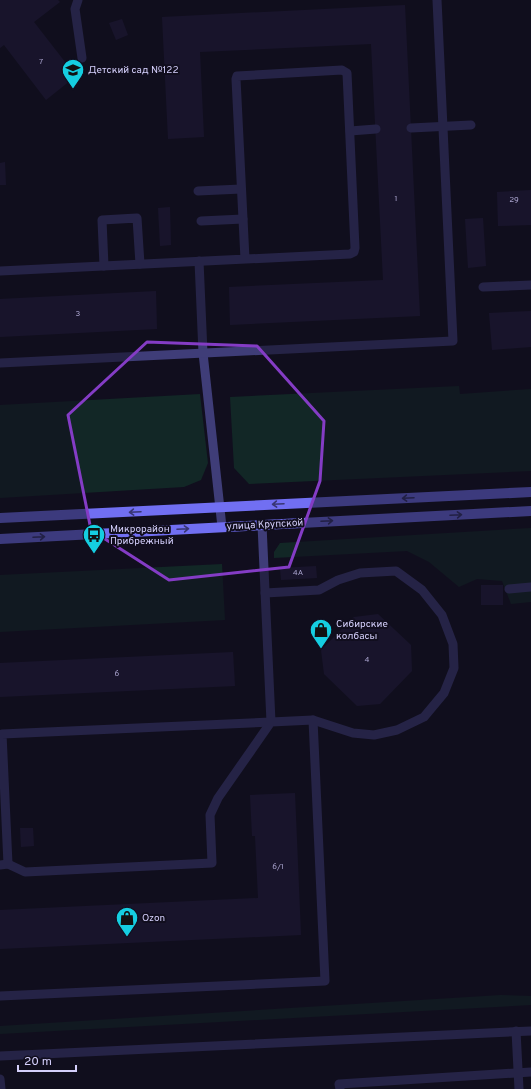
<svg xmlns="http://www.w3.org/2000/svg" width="531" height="1089" viewBox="0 0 531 1089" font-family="Overpass,sans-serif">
	<rect width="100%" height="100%" fill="#110e1e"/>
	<g fill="#122726">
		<path d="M459,386L460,394L531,389V471L249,484L234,468L230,397Z"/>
		<path d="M200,394L208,463L201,480L184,487L0,498V405Z"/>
		<path d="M531,528V602L511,604L502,581L477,579L459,587L429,562L407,551L274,558V552L280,543Z"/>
		<path d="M222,564L225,620L0,632V575Z"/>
		<path d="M501,995L531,996V1005L0,1034V1026Z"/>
	</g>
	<g fill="#221c3d">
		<path d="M0,0H58L60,2L34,22L76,76L46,100L4,45L0,48Z"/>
		<path d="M405,5L420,316L230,325L229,287L383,280L371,44L200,52L204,137L168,139L162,17Z"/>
		<path d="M122,19L128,35L116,40L109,23Z"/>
		<path d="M5,162L6,185H0V163Z"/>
		<path d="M531,190V225L498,226L497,192Z"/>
		<path d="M170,207L171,245L160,246L158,208Z"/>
		<path d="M483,218L486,266L468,268L465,219Z"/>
		<path d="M156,291L157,329L0,337V299Z"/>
		<path d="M531,311V347L492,350L489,313Z"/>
		<path d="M316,566L317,578L281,580L280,568Z"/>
		<rect x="481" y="585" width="22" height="20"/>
		<path d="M378,614L411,645L412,671L380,704L357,706L324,674L321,650L354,617Z"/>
		<path d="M233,652L235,686L0,697V663Z"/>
		<path d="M295,793L301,935L0,949V910L258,898L255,836H252L250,795Z"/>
		<path d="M20,828H33L34,846L21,847Z"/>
	</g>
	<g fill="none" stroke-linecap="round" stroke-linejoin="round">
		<g stroke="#3f3d78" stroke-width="9">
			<path d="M78,0L75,9L82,58"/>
			<path d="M411,128L471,125"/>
			<path d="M350,131L376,129"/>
			<path d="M198,191L241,189"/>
			<path d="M201,221L243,219"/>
			<path d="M199,261L203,353L222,527"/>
			<path d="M104,266L102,220L137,218L140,264"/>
			<path d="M0,271C117,265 233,260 350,254L354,252L355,248L347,73L342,70L237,76L236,79L245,259"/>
			<path d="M483,287L531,285"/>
			<path d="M0,363L453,341L437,0"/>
			<path d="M509,589L531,587"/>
			<path d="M265,593L319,590L338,580L360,573L396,571L422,590L442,615L453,644L454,668L444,693L424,717L397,730L374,735L353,733L313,720"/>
			<path d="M8,864L2,734L271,722L262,525"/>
			<path d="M0,865L8,864L25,872L212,863L210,815L218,798L271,722L313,720L325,981L0,996"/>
			<path d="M516,1031L519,1089"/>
			<path d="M0,1056L531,1031"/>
			<path d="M0,1079L1,1089"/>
			<path d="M340,1089L339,1084L531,1072"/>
		</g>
		<g stroke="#716ff2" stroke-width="10">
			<path d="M0,518L531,492"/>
			<path d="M0,539L531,511"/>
		</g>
	</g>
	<defs><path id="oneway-shaft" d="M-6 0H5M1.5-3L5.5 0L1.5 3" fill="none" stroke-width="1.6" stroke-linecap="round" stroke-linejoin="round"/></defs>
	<g stroke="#373573">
		<use href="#oneway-shaft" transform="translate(408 498) rotate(177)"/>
		<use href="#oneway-shaft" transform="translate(278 504) rotate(177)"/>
		<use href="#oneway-shaft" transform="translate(135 512) rotate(177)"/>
		<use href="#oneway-shaft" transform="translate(456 515) rotate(-3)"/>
		<use href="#oneway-shaft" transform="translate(327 521) rotate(-3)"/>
		<use href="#oneway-shaft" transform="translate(183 529) rotate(-3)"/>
		<use href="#oneway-shaft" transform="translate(39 537) rotate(-3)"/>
	</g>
	<path d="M0 0H531V1089H0ZM147,342L257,346L324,421L320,481L289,567L169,580L91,530L68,415Z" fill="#110e1e" fill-opacity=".55" fill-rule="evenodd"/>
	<path fill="none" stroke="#843cc5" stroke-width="3" stroke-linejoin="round" d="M147,342L257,346L324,421L320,481L289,567L169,580L91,530L68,415Z"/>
	<defs>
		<g id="school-pin" transform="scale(1.15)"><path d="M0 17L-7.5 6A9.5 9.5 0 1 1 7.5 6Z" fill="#15cee1" stroke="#110e1e"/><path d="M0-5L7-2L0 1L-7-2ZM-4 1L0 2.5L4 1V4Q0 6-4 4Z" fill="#111"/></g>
		<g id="bus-pin" transform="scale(1.15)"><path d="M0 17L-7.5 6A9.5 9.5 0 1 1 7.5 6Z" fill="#15cee1" stroke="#110e1e"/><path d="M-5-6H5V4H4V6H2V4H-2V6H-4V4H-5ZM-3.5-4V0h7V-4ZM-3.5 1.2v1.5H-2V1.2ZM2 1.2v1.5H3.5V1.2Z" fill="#111"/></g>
		<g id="shop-pin" transform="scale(1.15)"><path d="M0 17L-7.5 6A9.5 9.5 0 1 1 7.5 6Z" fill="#15cee1" stroke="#110e1e"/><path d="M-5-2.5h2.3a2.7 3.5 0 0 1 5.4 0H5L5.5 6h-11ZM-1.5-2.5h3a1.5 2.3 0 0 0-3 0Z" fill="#111"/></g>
	</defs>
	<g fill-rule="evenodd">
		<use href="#school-pin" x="73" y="70"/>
		<use href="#bus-pin" x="94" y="535"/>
		<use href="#shop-pin" x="321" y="630"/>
		<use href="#shop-pin" x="127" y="918"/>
	</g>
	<g text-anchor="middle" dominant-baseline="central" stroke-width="4" stroke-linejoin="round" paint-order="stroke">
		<g font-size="8" fill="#a8a2cc">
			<text x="41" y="62">7</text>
			<text x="396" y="199">1</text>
			<text x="514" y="200">29</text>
			<text x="78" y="314">3</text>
			<text x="298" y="573">4А</text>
			<text x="367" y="660">4</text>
			<text x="117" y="674">6</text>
			<text x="278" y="867">6/1</text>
		</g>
		<g font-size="10" fill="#d4cffb" stroke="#110e1e" text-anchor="start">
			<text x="88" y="70">Детский сад №122</text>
			<text x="110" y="529">Микрорайон<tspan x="110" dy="12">Прибрежный</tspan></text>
			<text x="336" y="624">Сибирские<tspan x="336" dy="12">колбасы</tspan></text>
			<text x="142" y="918">Ozon</text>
		</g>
		<g font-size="10" fill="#d4cffb" stroke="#110e1e">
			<text transform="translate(265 525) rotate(-3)">улица Крупской</text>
		</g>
	</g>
	<path d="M18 1065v6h58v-6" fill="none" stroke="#d4cffb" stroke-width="2"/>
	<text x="24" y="1065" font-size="12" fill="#d4cffb" stroke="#110e1e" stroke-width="3" paint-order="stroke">20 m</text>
</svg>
